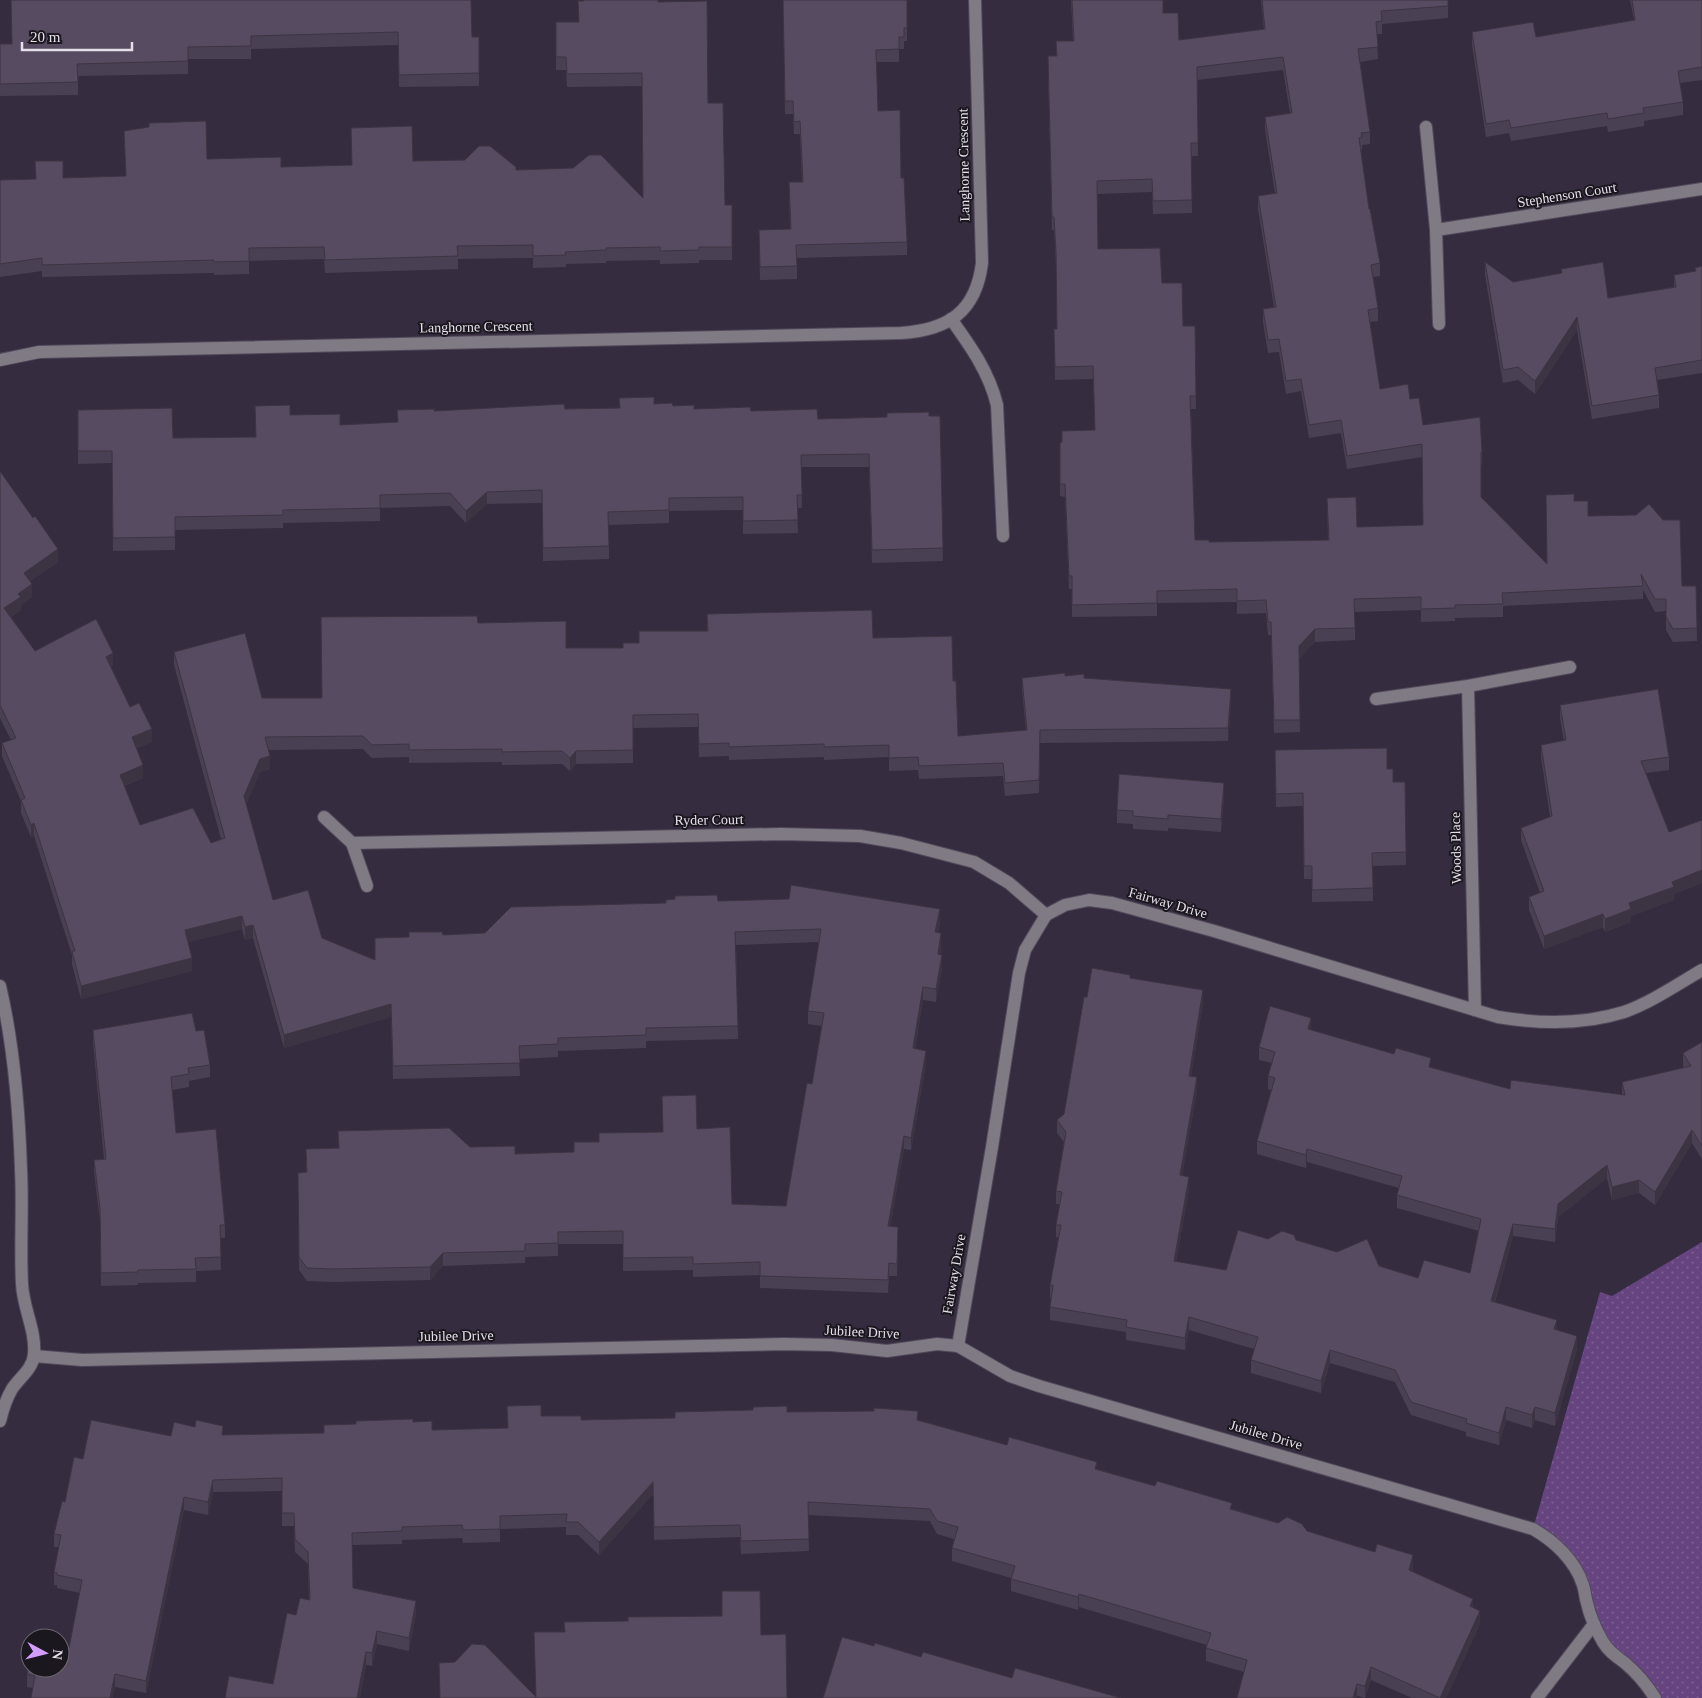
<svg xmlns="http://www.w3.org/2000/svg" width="1702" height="1698" viewBox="0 0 1702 1698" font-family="Georgia,serif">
	<defs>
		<pattern id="park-dots" width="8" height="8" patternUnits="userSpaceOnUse" patternTransform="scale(1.25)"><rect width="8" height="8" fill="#664480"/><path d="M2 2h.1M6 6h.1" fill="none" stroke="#7c5f92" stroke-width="1.8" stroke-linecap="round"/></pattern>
	</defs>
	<rect width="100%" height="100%" fill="#362c3f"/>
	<path fill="url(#park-dots)" d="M1702,1242V1698H1655L1612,1654L1578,1573L1533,1529L1600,1292L1612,1296Z"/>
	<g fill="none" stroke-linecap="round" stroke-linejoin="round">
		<g stroke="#52495b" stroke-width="14">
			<g id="minor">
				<path d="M1426,127L1436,230L1439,324"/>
				<path d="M1436,230L1702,189"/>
				<path d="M951,319C971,347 989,372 997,405L1003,536"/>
				<path d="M0,360L39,352L901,333C948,330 976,312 982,263L975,0"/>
				<path d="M1468,686L1475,1010"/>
				<path d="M1376,699L1468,686L1570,667"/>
				<path d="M324,817L352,843L367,886"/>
				<path d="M352,843L781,834L860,836L901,843L974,862L1009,883L1046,915"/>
				<path d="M0,986C14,1046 19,1108 21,1170C23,1208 20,1246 22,1284C23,1308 36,1330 34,1354C33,1369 20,1377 12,1389C6,1399 3,1409 0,1421"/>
				<path d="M958,1346L992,1147L1019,973L1025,950L1046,915L1065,905L1089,900L1112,903L1214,931L1498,1017C1540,1024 1583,1025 1624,1012C1650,1003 1678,984 1702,970"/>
				<path d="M34,1356L82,1360L784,1344L832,1345L887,1351L937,1344L958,1346L1010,1376L1039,1386L1533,1529C1554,1541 1575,1560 1583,1585C1585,1591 1585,1597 1587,1603C1590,1617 1596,1630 1603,1642C1610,1653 1616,1656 1625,1663C1637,1673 1647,1685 1655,1698"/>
				<path d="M1537,1698L1594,1624"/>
			</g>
		</g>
		<use href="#minor" stroke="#7f7a84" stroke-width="12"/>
	</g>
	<g fill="#4a4053" fill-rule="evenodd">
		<path d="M11,0L472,37H479V86L399,87L398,45L251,49V59H188V74L78,76V95L0,96V44H12Z"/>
		<path d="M783,0H907V41H904V49H899V62H876L878,111L901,178L907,242V255L797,258V279L760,280L759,230L790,229L789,182H802L800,134H794L793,114H785Z"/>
		<path d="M1071,0H1163V13L1179,40L1264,30L1261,0H1448V18L1382,24V34H1377L1378,59L1360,62L1370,132V144L1362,145V150H1361L1369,209L1380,263V276L1373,277L1378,308V321L1370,322L1380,389L1410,399L1423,425L1482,452V465H1481V497L1547,564L1574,501L1588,516L1682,586H1696L1697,641L1673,642L1666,630V611L1655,612L1643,590V599L1503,606V617L1455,618V621L1421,622V610L1355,612V640L1315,642L1299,659L1300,732L1274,733L1271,635H1268L1266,613L1237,614V602L1157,603V616L1072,617V589H1069L1065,497L1060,496V443L1062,442V431L1095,430L1093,379L1055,380L1054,329H1057L1056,265L1054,230H1052L1048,69L1056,56V41H1073ZM1283,70L1290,113L1265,117V130L1275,193L1258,196V209L1274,307L1263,309V322L1268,353L1279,352L1286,394L1301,391L1309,438L1341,433L1347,469L1422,457L1423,526L1357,527L1327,498L1328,540L1209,542L1195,540L1191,409H1196L1195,326H1183L1162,283L1098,249L1097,194L1152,192L1153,214L1192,213L1191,156H1198L1197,80Z"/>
		<path d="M1630,0H1702V80L1680,83L1683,102V115L1644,121V126L1608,132L1607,126L1511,141L1509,133L1486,137L1472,45V32L1536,37L1634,20Z"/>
		<path d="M658,2L708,103L725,205H732V260H699V263L660,264V260L606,261V263L566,264V267L533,268V258L458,259V269L325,273L324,259L249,261V274L214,275V273L42,277V271L0,277V180L125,176L207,159L281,167L352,165L413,161L516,170L643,198L642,86L567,87L566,70H556V22H578Z"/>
		<path d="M1485,262L1513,282L1561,273V269L1608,298L1674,287V275L1695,271V268L1702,266V373L1657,380L1659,395V408L1592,419L1577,330L1535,394L1518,380L1503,383L1485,275Z"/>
		<path d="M654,404L694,409L751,411L818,419L940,416L943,561L872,563L869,467H801L802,508H797L798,533L743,534V510L669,511V523L609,525V559L543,561L542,503L487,504L466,523L450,506L380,508V521L283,523V528L175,530V550L113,551L112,463L78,464V410L173,438L255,437L290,415L340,425L397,423L434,411L619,408Z"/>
		<path d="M0,471L58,562L30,581L32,597L21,605V610L11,617L35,651L113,666L111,667L130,707L152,742L137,748L143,778L124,786L140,825L211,843L221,839L174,665V652L262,698H321L478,623L566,648H623L639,643V631H707V614L873,638L953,681L958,736L1026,730L1022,690V678L1065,676L1084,678L1231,702L1228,741L1040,743L1039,793L1005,796L1003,776L919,779L918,770L889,771V757L824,760V757L729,760V756L699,757L698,727L633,728V763L576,764L570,771L562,764L502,765V762L409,763V757L372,758L363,749L268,750L270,769L260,772L246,804L273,900L322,938L375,960L409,937L485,933L666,903L718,901L940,922L938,933L941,946L940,955L942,968L936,1002L923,1000L915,1049L926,1064L911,1150L904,1149L890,1227L898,1239L897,1276H889L888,1293L760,1288V1275L693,1277V1270L623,1271V1244H558V1256L525,1257V1263L443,1266L430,1280L330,1282L307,1281L299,1270L298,1173L306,1172V1149L339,1148L338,1131L470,1147L515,1154L574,1152L599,1142L662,1132L697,1129L732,1204L786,1206L812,1084L822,1026L808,1024V1011L819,942L736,945L738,1039L646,1041V1048L558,1051V1057L519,1059L520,1076L393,1079L391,1017L284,1048L253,938L245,940L242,929L188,942L192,971L81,999L72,964V955L34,836L31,837L21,813V801L2,756V743L11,740L0,718Z"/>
		<path d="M1560,705L1669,757V770L1646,773L1669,832L1702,820V883L1674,894V900L1631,916V922L1605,932L1603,927L1544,949L1529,910V897L1540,893L1521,840V828L1550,817L1541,757V745L1564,741L1560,718Z"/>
		<path d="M1275,750L1387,769L1393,782H1405L1406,865L1373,866V901L1312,902V879H1304L1303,806L1276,807Z"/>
		<path d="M1224,796L1221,832L1168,828V831L1133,829V824L1117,823V810Z"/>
		<path d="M1130,979L1203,1003L1191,1076L1197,1090L1182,1176L1189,1190L1176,1262L1226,1270L1268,1239L1296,1240L1418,1278L1470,1273L1479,1231L1397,1208V1195L1399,1188L1307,1162L1306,1168L1257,1154V1141L1271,1090L1268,1089V1076L1272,1063L1259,1060V1047L1311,1030L1431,1067L1510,1089L1622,1095V1082L1684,1068L1683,1066V1053L1702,1042V1159L1692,1143L1655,1205L1639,1193L1612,1200L1607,1178L1558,1217L1555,1242L1513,1236L1495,1302L1557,1330L1577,1349L1555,1426L1535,1420L1532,1428L1506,1420L1499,1445L1466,1436V1432L1411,1415L1395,1382L1330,1363L1321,1393L1251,1373V1360L1254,1349L1189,1330L1185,1350L1126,1340V1332L1050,1320V1307L1051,1298H1050V1285L1059,1238L1056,1237V1225L1060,1204H1056V1191L1064,1142L1057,1133V1120L1064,1114L1087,997Z"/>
		<path d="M93,1030L196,1031L210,1065V1077L189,1081V1087L172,1090L176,1133L225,1225V1238H220L221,1270L196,1271V1282L138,1283V1285L101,1286L100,1221L94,1172V1160L104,1159L93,1043Z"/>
		<path d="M753,1407L787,1412L918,1420L1007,1445L1097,1469L1307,1531L1413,1568L1412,1571L1473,1608L1480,1624L1446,1698H1412L1371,1680L1365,1698L1357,1696V1698H1237L1244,1672L1206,1661V1648L1207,1645L1079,1607L1078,1610L1011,1591V1578L952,1561V1548L954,1539L937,1534L930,1521L808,1515L809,1551L741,1554L740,1537L654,1540L653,1494L599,1555L578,1535H566V1527L500,1529V1542L463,1543L462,1538L402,1540V1544L352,1545L353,1588L416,1614L409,1651L377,1644L372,1666L366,1665L360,1698H225L273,1684L296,1615L309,1600L308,1564L295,1552L294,1526H282V1491L213,1492L208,1515L184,1510L146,1693L115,1687L33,1688L27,1687V1674L69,1648L80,1593L57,1588V1585H54V1572L59,1547H54V1534L65,1502L83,1459L171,1436L324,1433L413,1422L432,1430L507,1428L541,1416L581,1420L675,1418L753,1410Z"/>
	</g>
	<g fill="#3c3443">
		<path d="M1577,317V330L1535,394V381Z"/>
		<path d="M487,492V504L466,523V511Z"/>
		<path d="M58,549V562L24,585V573Z"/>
		<path d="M32,584V597L21,605V610L4,621V608L18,594Z"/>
		<path d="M1315,629V642L1299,659V646Z"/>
		<path d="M113,653V666L106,670V657Z"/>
		<path d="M1231,689V702L1228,741V728Z"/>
		<path d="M152,729V742L132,750V737Z"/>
		<path d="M576,751V764L570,771V758Z"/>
		<path d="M270,756V769L260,772L244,809V796L260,759Z"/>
		<path d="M143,765V778L120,787V775Z"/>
		<path d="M1224,783V796L1221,832V819Z"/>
		<path d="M34,823V836L31,837V825Z"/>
		<path d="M1702,870V883L1674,894V900L1631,916V922L1605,932V919L1629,903L1672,882Z"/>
		<path d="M940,909V922L935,945V932Z"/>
		<path d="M1603,914V927L1544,949V936Z"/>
		<path d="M242,916V929L185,943V930Z"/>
		<path d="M253,925V938L245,940V927Z"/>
		<path d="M941,933V946L938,967V954Z"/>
		<path d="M942,955V968L936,1002V989Z"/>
		<path d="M192,958V971L81,999V986Z"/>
		<path d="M923,987V1000L913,1061V1048Z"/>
		<path d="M1203,990V1003L1189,1088V1076Z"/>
		<path d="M391,1004V1017L284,1048V1035Z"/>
		<path d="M1311,1018V1031L1308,1029Z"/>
		<path d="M926,1051V1064L911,1150V1138Z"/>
		<path d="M1197,1077V1090L1180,1188V1175Z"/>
		<path d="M1692,1130V1143L1655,1205V1192Z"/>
		<path d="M904,1136V1149L888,1239V1226Z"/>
		<path d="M1307,1149V1162L1306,1168V1155Z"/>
		<path d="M1607,1165V1178L1558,1217L1555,1242V1229L1558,1204Z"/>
		<path d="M1189,1177V1190L1174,1274V1261Z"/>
		<path d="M1639,1180V1193L1612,1200V1187Z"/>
		<path d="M1513,1224V1236L1491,1314V1301Z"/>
		<path d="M443,1253V1266L430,1280V1267Z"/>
		<path d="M1189,1317V1330L1185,1350V1338Z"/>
		<path d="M1557,1320V1333L1554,1329Z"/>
		<path d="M1577,1336V1349L1555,1426V1413Z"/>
		<path d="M1330,1350V1363L1321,1393V1381Z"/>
		<path d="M1506,1407V1420L1499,1445V1433Z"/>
		<path d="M1535,1407V1420L1532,1428V1415Z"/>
		<path d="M213,1480V1492L208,1515V1502Z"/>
		<path d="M653,1482V1494L599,1555V1542Z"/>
		<path d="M184,1497V1510L146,1693V1681Z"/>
		<path d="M1413,1555V1568L1409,1583V1570Z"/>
		<path d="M1079,1594V1607L1078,1610V1597Z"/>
		<path d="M1473,1599V1611L1470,1606Z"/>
		<path d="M416,1601V1614L409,1651V1638Z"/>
		<path d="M1480,1611V1624L1446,1698H1440Z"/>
		<path d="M377,1631V1644L372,1666V1653Z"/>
		<path d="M366,1652V1665L360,1698H357Z"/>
		<path d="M1371,1667V1680L1365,1698V1686Z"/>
		<path d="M115,1674V1687L113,1698H110Z"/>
		<path d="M1357,1684V1698H1353Z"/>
	</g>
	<g fill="#564b60" stroke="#3c3443" fill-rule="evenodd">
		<path d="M11,0H471L472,37H479V73L399,75L398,32L251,36V46L188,47V61L77,64L78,82L0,84V44H12Z"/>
		<path d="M584,0H658V2L707,1L708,103H723L725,205H732V247H699V250L660,251V247L606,248V250L565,252L566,255L533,256V245L457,246L458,256L325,260L324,247L249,248V261L214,262V260L42,265V258L0,264V180L36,179L35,161H63V178L126,176L124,131L149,127V123L206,121L207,159L281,157V167L352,165L351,128L412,126L413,161L465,160L479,146H490L516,167V170L573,168L589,155H601L643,198L642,73L567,74L566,57H556V22H579L578,1H584Z"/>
		<path d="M783,0H907V28H904V37H899V49L876,50L878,111L900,110L901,178H904L907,242L796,245L797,266L760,267L759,230L791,229L789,182H803L800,121L794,122L793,101H785Z"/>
		<path d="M1072,0H1163V13H1178L1179,40L1265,29L1262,0H1448V6L1381,11L1382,21L1376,22L1378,47L1358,49L1370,132L1361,133L1362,137L1359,138L1369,209H1370L1380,263L1371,265L1378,308L1368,310L1380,389L1408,384L1410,399L1419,398L1423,425L1480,417L1482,452H1481V497L1547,564L1546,495L1574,494V501H1588V516L1636,515L1649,504L1663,520H1680L1682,586H1696L1697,628L1673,629L1666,617V599H1655L1641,574L1643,586L1502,593L1503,604L1455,605V608L1421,609V597L1354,599L1355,628L1315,629L1299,646L1300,720H1274L1271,622H1268L1266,600L1237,601V589L1157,591V603L1072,605V576H1069L1065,484H1060V443L1062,442V431L1095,430L1093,366L1055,367L1054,329H1057L1056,252L1054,217H1052L1048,56H1057L1056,41H1074ZM1283,57L1292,113L1265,117L1277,193L1258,196L1276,307L1263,309L1268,340L1279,339L1286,381L1301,379L1309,425L1341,420L1347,456L1422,444L1423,525L1357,527L1356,497L1327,498L1329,540L1209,542V540H1195L1190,396H1196L1195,326H1183L1182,283H1162L1160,248L1098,249L1097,181L1152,179L1153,201L1192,200L1191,143H1198L1197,67Z"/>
		<path d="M1632,0H1702V67L1678,71L1683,102L1643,108L1644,113L1608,119L1607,113L1511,128L1509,120L1486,124L1472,32L1533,22L1536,37L1635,20Z"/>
		<path d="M1485,262L1513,282L1562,273L1561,269L1603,262L1608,298L1676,287L1674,275L1696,271L1695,268L1702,266V360L1655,368L1659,395L1592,406L1577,317L1535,381L1518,367L1503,370Z"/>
		<path d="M654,397V404L672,403L673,406L694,405V409L750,407L751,411L817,409L818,419L887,417V413L929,412V416H940L943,548L872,550L869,454L801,455L802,495H797L798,520L743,521V497L669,498V510L608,512L609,546L543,548L542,490L487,492L466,511L450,493L380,495V508L283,510V515L175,517V537L113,538L112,451H78V410L172,408L173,438L256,437L255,406L290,405V415L340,414V425L398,422L397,410L435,409L434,411L564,404L565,409L620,408L619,398Z"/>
		<path d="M0,471L33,518L35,516L58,549L24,573L32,584L18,594L21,597L4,608L35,651L96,619L113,653L106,657L130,707L139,703L152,729L132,737L143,765L120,775L140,825L193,808L211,843L225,838L174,652L245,633L262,698H322L321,617L477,616L478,623L566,621V648H623V643H639V631H708L707,614L872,610L873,638L952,636L953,681H956L958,736L1027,730L1022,678L1065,673V676L1084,674V678L1231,689L1228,728L1040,730L1039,780L1005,783L1003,763L919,766L918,757L889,758V745L824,747V744L729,747V743L699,744L698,714L633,715V750L576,751L570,758L562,751L502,752V749L409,750V744L372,745L363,736L265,737L270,756L260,759L244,796L273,900L308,890L322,938L375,960V938L409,937V932H442L443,935L485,933L511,907L666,903V900L675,899V896L717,895L718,901L789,899L791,885L940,909L935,932L941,933L938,954L942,955L936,989L923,987L913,1048L926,1051L911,1138L904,1136L888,1226L898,1227L897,1264L889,1263L888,1280L760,1276V1262L693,1264V1257L623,1258V1231L558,1232V1243L525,1244V1251L443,1253L430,1267L330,1269L307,1268L299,1257L298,1173L307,1172L306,1149L339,1148L338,1131L449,1128L470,1147L515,1146V1154L574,1152V1142H599V1133L663,1132L662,1096L696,1095L697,1129L730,1127L732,1204L786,1206L807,1083L812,1084L824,1013L808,1011L821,929L735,932L738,1026L646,1028V1035L558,1038V1044L519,1046L520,1063L393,1066L391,1004L284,1035L253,925L245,927L242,916L185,930L192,958L81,986L72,951H75L34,823L31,825L21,800L25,798L2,743L16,738L0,705Z"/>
		<path d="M1658,689L1669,757L1641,761L1669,832L1702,820V870L1672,882L1674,887L1629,903L1631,909L1605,919L1603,914L1544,936L1529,897L1544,891L1521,828L1552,816L1541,745L1566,740L1560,705Z"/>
		<path d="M1387,748V769H1393V782H1405L1406,852L1372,853L1373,888L1312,890V866H1304L1303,793L1276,794L1275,750Z"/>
		<path d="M1119,774L1224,783L1221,819L1168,815V819L1133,816V811L1117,810Z"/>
		<path d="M1092,968L1130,975V978L1203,990L1189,1076L1197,1077L1180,1175L1189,1177L1174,1261L1226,1270L1238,1230L1268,1239L1282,1231L1294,1235L1296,1240L1337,1252L1367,1239L1379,1266L1418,1278L1424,1260L1470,1273L1481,1219L1397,1195L1402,1176L1307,1149L1306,1155L1257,1141L1275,1078L1268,1076L1275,1052L1259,1047L1270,1006L1311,1018L1308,1029L1394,1054L1396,1048L1431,1058L1429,1067L1510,1089L1511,1080L1625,1095L1622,1082L1691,1066L1683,1053L1702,1042V1146L1692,1130L1655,1192L1639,1180L1612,1187L1607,1165L1558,1204L1555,1229L1513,1224L1491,1301L1557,1320L1554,1329L1577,1336L1555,1413L1535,1407L1532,1415L1506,1407L1499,1433L1466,1423L1467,1419L1411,1402L1395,1370L1330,1350L1321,1381L1251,1360L1258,1337L1189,1317L1185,1338L1126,1327L1127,1320L1050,1307L1053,1285H1050L1061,1225H1056L1062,1192L1056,1191L1066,1132L1057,1120L1064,1114L1084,997H1087Z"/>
		<path d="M192,1013L196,1031L204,1030L210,1065L188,1068L189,1074L171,1077L176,1133L216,1129L225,1225H220L221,1257L195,1258L196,1269L138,1270V1272L101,1273L100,1208L94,1160L106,1159L93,1030Z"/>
		<path d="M541,1405V1416H581V1420L675,1418V1412L753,1410V1407L787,1406V1412L874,1411V1408L918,1411L917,1420L1007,1445L1009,1437L1097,1462L1095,1469L1155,1486L1157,1481L1232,1503L1230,1509L1278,1523L1287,1517L1302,1524L1307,1531L1375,1552L1377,1544L1413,1555L1409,1570L1473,1599L1470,1606L1480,1611L1440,1698L1371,1667L1365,1686L1357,1684L1353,1698H1237L1247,1660L1206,1648L1211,1633L1079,1594L1078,1597L1011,1579L1015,1566L952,1548L958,1527L937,1521L930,1509L808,1502L809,1539L741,1541L740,1525L654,1527L653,1482L599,1542L578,1522H566L567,1514L500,1516V1529L463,1530L462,1525L402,1527V1531L352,1533L353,1588L416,1601L409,1638L377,1631L372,1653L366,1652L357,1698H225L229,1676L273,1684L287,1613L296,1615L300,1598L310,1600L308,1552L295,1539L294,1513H282V1478L213,1480L208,1502L184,1497L146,1681L115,1674L110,1698H31L35,1676L27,1674L30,1662V1668H60V1646L69,1648L82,1580L57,1575V1573L54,1572L61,1535L54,1534L62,1501L65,1502L74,1457L83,1459L91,1420L171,1436L174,1422L195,1427L196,1420L223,1426L222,1435L324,1433V1425L356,1424V1421L413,1419V1422L432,1421V1430L508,1428L507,1406Z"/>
		<path d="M722,1591H760L761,1635L786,1634L787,1698H440L439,1663L455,1662L472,1644L485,1645L536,1697L534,1632H565L564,1622L628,1621V1617L722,1616Z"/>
		<path d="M842,1637L874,1646L875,1643L921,1657L923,1652L1012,1678L1015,1668L1121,1698H823Z"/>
	</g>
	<g text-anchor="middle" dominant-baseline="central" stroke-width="4" stroke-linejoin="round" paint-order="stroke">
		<g font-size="14" fill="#e5dfeb" stroke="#1b171f">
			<text transform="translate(964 165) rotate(-91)">Langhorne Crescent</text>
			<text transform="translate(1567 195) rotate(-9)">Stephenson Court</text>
			<text transform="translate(476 327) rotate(-1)">Langhorne Crescent</text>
			<text transform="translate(709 820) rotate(-1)">Ryder Court</text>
			<text transform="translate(1456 848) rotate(-91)">Woods Place</text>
			<text transform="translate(1168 903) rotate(16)">Fairway Drive</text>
			<text transform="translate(954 1274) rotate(-80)">Fairway Drive</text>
			<text transform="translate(862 1332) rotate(3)">Jubilee Drive</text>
			<text transform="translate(456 1336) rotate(-1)">Jubilee Drive</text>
			<text transform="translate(1266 1435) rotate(16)">Jubilee Drive</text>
		</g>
	</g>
	<g transform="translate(45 1653) rotate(97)"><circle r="24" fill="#1b171f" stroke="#6c6771"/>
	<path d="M0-4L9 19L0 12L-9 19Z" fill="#d29dfd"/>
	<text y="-8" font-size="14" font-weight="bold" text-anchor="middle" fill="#e5dfeb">N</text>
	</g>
	<path d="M22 42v8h110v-8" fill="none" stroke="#e5dfeb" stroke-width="2.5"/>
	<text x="30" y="42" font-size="15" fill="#e5dfeb" stroke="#1b171f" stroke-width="4" paint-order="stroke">20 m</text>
</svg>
